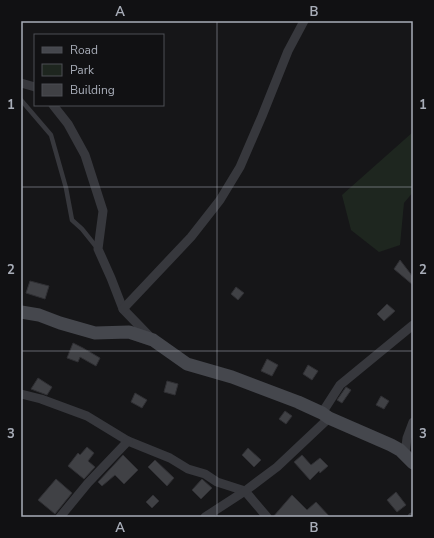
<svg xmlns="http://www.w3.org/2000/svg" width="434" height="538" viewBox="0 0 434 538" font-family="'Nunito Sans',sans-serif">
	<rect width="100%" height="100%" fill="#161618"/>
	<path fill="#1e261f" d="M413,132V192L404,203L400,245L379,252L351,230L342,195Z"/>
	<g fill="#404145" stroke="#303034">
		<path d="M400,260L413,277V285L394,269Z"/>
		<path d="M30,281L49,286L45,299L26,293Z"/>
		<path d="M236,287L244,293L238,300L231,294Z"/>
		<path d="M387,304L395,311L384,321L377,314Z"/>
		<path d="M73,343L83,348L100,358L96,366L80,357L78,362L67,358Z"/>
		<path d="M267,359L278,365L272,376L261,371Z"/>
		<path d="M308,365L318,371L312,380L303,374Z"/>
		<path d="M38,378L52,387L47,395L31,389Z"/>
		<path d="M167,381L178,384L175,395L164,392Z"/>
		<path d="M346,387L351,390L342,403L337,400Z"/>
		<path d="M135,393L147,400L142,408L131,402Z"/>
		<path d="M381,396L389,401L384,409L376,405Z"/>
		<path d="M285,411L292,416L286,424L279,419Z"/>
		<path d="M87,447L94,453L88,461L95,467L84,479L68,466L78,453L80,455Z"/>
		<path d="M248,448L261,460L254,467L242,455Z"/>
		<path d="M123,455L138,470L124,484L115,475L102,486L98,482Z"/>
		<path d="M302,455L311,465L320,458L328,466L320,473L319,471L310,480L294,462Z"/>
		<path d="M155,460L174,478L167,486L148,467Z"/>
		<path d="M56,479L72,493L55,514L38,500Z"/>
		<path d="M202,479L212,488L201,499L192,490Z"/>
		<path d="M396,492L406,505L397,512L387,500Z"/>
		<path d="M153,495L159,501L152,508L146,502Z"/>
		<path d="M292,495L307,510L316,502L330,517H273Z"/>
	</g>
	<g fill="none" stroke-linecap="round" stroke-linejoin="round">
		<path stroke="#37383d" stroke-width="4.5" d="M21,100L51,135L66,188L72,220L82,229L98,249"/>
		<g stroke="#37383d" stroke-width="9">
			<path d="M21,83L35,87"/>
			<path d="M53,105L68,124L85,155L103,211L98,249L111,278L123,309L152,339"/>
			<path d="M123,309L191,237L220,200L240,167L262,116L288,51L304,21"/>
			<path d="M21,394L41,399L87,416L128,441L170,458L188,469L205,474L217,482L245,491L267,517"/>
			<path d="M322,413L340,385L413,325"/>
			<path d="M405,454L407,438L413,422"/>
			<path d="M60,517L88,483L128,441"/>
			<path d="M205,517L245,491L277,467L329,418"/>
			<path d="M412,517H413"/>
		</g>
		<path stroke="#45474d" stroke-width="13" d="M21,312L39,315L60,323L95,333L129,332L153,340L187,364L232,377L298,402L322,413L329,418L391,445L400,450L413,463"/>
	</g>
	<path fill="none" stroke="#a8adb8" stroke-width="1" stroke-opacity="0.55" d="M217,21V517M21,187H413M21,351H413"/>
	<rect width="434" height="538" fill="none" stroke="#111113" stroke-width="44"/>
	<rect x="34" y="34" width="130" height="72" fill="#111113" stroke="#4d4f55"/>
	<rect x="42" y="47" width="20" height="6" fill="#45474d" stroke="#4d4f55"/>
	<text x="70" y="54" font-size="12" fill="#a8adb8">Road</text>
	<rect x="42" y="64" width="20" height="12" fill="#1e261f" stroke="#4d4f55"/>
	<text x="70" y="74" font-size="12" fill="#a8adb8">Park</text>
	<rect x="42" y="84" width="20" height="12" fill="#404145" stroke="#4d4f55"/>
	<text x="70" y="94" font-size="12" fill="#a8adb8">Building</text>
	<rect x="22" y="22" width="390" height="494" fill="none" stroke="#a8adb8" stroke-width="1.5"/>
	<g font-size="13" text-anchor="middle" font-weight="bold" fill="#a8adb8">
		<text x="120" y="16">A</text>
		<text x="314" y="16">B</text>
		<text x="11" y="109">1</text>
		<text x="423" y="109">1</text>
		<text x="11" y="274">2</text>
		<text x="423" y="274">2</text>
		<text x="11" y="438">3</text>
		<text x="423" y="438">3</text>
		<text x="120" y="532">A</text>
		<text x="314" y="532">B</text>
	</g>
</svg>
